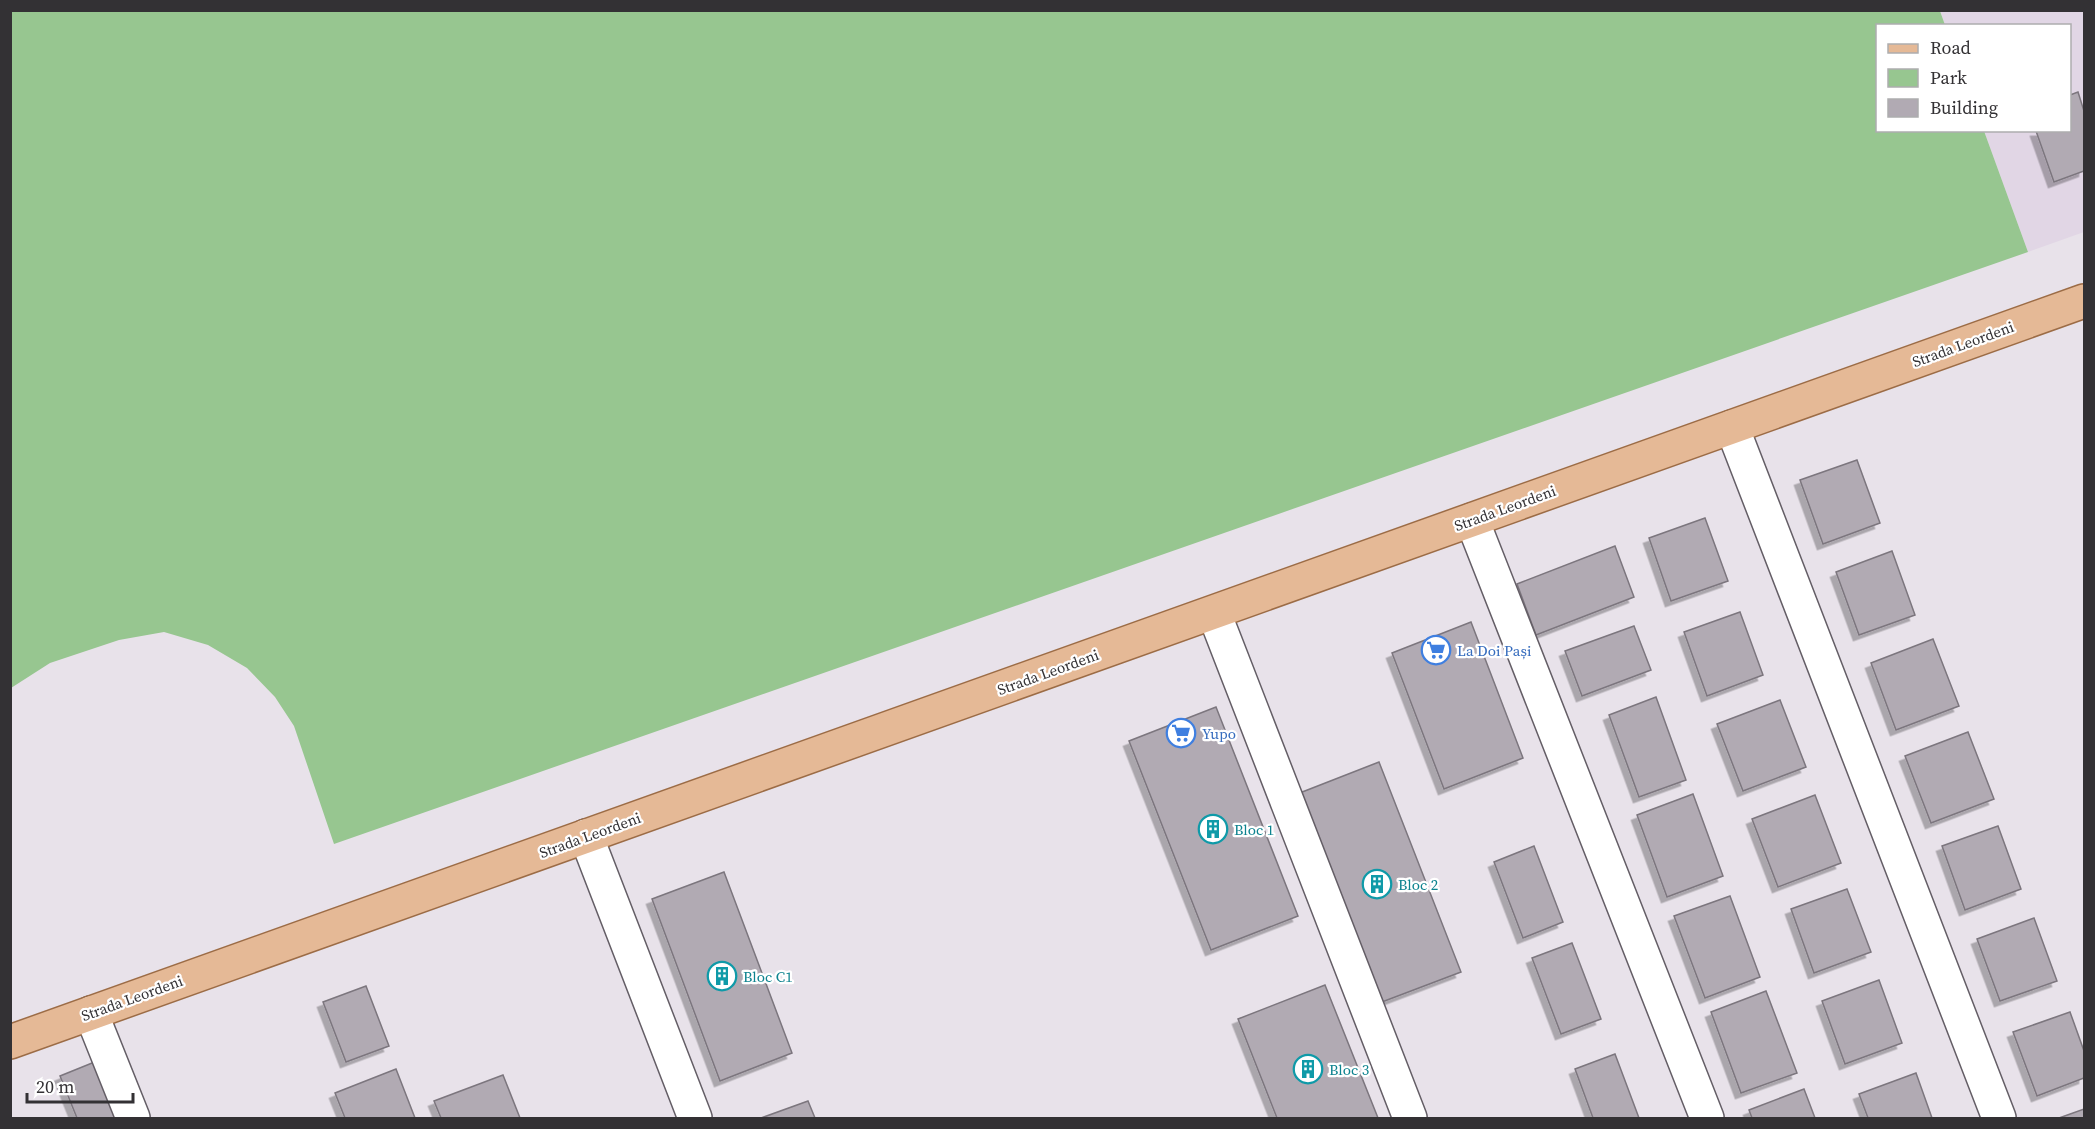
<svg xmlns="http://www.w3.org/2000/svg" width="2095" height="1129" viewBox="0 0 2095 1129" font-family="'Source Serif 4',serif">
	<defs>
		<filter id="shadow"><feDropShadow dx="-5.5" dy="5.5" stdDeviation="0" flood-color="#0004"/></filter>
	</defs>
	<rect width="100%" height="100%" fill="#e8e2ea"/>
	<path fill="#e1d6e5" d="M1940,11H2084V232L2028,252L1984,131L2070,130V26L1945,25Z"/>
	<path fill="#97c690" d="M11,10L1940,11L1945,25L1878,26V130L1984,131L2028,252L334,844L294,726L275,697L247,668L208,645L164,632L119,640L50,663L11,688Z"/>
	<g fill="#b1aab3" stroke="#7c767e" stroke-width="1.5" filter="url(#shadow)">
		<path d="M2078,92L2084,111V171L2054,182L2036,131L2070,130V95Z"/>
		<path d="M1857,460L1880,523L1823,544L1800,480Z"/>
		<path d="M1705,518L1728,581L1671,601L1649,538Z"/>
		<path d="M1615,546L1634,597L1536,635L1517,584Z"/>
		<path d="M1892,551L1915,615L1859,635L1836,572Z"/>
		<path d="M1740,612L1763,675L1707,696L1684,632Z"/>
		<path d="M1471,622L1523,758L1444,789L1392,653Z"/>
		<path d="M1634,626L1651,670L1582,696L1565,651Z"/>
		<path d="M1933,639L1959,706L1896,730L1871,663Z"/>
		<path d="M1656,697L1686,780L1639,797L1609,715Z"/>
		<path d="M1780,700L1806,767L1743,791L1717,724Z"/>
		<path d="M1216,707L1298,916L1211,950L1129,741Z"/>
		<path d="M1968,732L1994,799L1931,823L1905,756Z"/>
		<path d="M1379,762L1461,972L1374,1005L1292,796Z"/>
		<path d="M1693,794L1723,876L1667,897L1637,815Z"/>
		<path d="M1815,795L1841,863L1778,887L1752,819Z"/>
		<path d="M1998,826L2021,889L1965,910L1942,846Z"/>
		<path d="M1534,846L1563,922L1523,938L1494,862Z"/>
		<path d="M724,872L792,1053L720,1081L652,899Z"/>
		<path d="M1847,889L1871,952L1814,973L1791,909Z"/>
		<path d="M1730,896L1760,977L1705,998L1674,916Z"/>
		<path d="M2034,918L2057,981L2000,1001L1977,939Z"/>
		<path d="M1572,943L1601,1019L1561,1034L1532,958Z"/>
		<path d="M1879,980L1902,1043L1845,1064L1822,1001Z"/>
		<path d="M1325,985L1378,1118H1277L1238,1019Z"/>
		<path d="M366,986L389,1046L346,1062L323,1002Z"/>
		<path d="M1766,991L1797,1073L1741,1093L1711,1012Z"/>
		<path d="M2070,1012L2084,1051V1078L2037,1096L2013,1032Z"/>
		<path d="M1615,1054L1639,1118H1593L1575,1069Z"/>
		<path d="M97,1061L120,1118H77L60,1076Z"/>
		<path d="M396,1069L415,1118H345L335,1093Z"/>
		<path d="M1916,1073L1932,1118H1868L1859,1094Z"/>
		<path d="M503,1075L520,1118H441L434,1101Z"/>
		<path d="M1804,1089L1815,1118H1752L1749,1110Z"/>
		<path d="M808,1101L815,1118H761Z"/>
		<path d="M2084,1109V1118H2059Z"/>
	</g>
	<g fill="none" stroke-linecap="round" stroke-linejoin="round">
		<g stroke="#645e66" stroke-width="36">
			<g id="minor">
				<path d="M1732,427L1999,1118"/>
				<path d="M1472,520L1707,1118"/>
				<path d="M1214,613L1410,1118"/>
				<path d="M586,836L695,1118"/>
				<path d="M91,1013L133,1118"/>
			</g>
		</g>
		<g stroke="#9c6c46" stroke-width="36">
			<path id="major" d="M10,1042L2084,301"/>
		</g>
		<use href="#minor" stroke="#fff" stroke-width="33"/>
		<use href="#major" stroke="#e5b996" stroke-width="33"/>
	</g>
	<defs>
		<g id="supermarket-ring" transform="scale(1.5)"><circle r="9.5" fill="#fff" stroke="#3f7fe0" stroke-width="1.5"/><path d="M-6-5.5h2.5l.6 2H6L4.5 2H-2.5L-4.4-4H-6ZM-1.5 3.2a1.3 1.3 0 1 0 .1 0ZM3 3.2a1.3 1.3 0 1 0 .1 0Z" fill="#3f7fe0"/></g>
		<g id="building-ring" transform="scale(1.5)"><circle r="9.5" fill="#fff" stroke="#0f9aa8" stroke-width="1.5"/><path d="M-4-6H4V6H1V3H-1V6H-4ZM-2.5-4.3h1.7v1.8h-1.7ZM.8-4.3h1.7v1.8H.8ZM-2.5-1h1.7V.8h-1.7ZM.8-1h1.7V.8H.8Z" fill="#0f9aa8"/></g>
	</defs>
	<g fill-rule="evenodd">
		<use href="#supermarket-ring" x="1436" y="650"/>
		<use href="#supermarket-ring" x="1181" y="733"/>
		<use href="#building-ring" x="1213" y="829"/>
		<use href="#building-ring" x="1377" y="884"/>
		<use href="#building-ring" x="722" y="976"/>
		<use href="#building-ring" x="1308" y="1069"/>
	</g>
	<g text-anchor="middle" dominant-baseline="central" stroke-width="4.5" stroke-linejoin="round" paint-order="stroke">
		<g font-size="15" fill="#333134" stroke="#fff">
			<text transform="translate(1963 344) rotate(-20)">Strada Leordeni</text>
			<text transform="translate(1505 508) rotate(-20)">Strada Leordeni</text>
			<text transform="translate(1048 672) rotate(-20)">Strada Leordeni</text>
			<text transform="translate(590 835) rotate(-20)">Strada Leordeni</text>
			<text transform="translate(132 998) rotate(-20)">Strada Leordeni</text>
		</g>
		<g font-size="15" fill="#366cbe" stroke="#fff" text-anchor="start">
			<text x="1457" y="650">La Doi Pași</text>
			<text x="1202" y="733">Yupo</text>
		</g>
		<g font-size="15" fill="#0d838f" stroke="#fff" text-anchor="start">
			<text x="1234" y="829">Bloc 1</text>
			<text x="1398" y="884">Bloc 2</text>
			<text x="743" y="976">Bloc C1</text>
			<text x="1329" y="1069">Bloc 3</text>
		</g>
	</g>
	<rect width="2095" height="1129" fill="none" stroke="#333134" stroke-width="24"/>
	<rect x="1876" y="24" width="195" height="108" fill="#ffffff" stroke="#adadae" stroke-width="1.5"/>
	<rect x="1888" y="44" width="30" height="9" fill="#e5b996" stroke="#adadae" stroke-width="1.5"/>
	<text x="1930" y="54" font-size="18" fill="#333134">Road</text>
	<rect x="1888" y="69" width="30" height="18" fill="#97c690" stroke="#adadae" stroke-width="1.5"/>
	<text x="1930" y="84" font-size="18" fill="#333134">Park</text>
	<rect x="1888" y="99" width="30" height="18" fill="#b1aab3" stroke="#adadae" stroke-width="1.5"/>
	<text x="1930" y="114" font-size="18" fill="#333134">Building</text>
	<path d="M27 1093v9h106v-9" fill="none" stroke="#333134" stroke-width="3"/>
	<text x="36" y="1093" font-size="18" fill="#333134" stroke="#ffffff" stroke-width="4.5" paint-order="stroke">20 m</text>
</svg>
